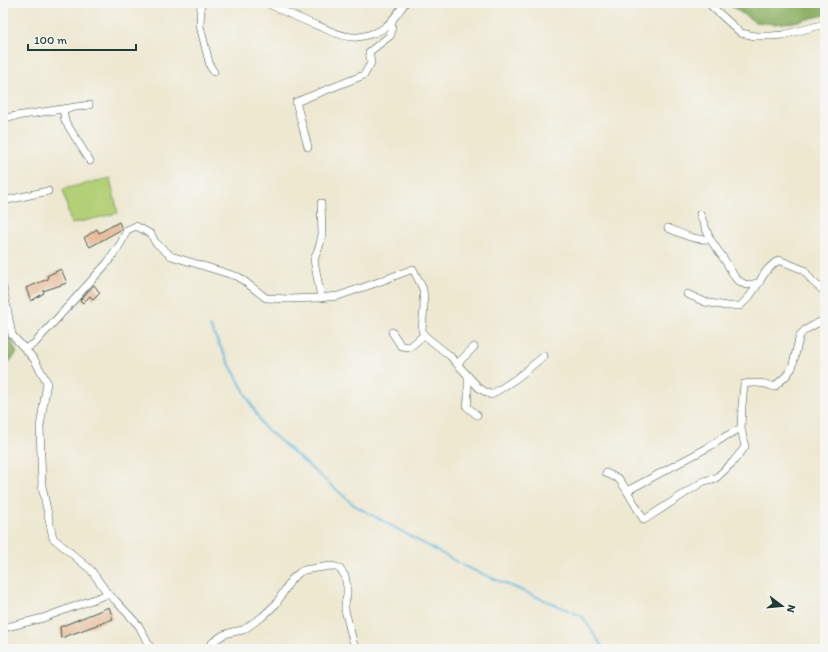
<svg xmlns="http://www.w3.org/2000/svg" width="828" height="652" viewBox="0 0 828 652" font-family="Itim,sans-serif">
	<rect width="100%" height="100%" fill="#f6f6f2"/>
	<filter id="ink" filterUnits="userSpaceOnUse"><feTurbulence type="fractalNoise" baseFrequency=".025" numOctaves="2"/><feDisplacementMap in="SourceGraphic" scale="8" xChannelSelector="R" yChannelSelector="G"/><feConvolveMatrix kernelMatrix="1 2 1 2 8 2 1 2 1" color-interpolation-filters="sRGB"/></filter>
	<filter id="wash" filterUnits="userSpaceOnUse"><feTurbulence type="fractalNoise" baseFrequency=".012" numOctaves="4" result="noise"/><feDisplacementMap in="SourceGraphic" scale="16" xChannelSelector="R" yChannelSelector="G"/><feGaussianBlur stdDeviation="0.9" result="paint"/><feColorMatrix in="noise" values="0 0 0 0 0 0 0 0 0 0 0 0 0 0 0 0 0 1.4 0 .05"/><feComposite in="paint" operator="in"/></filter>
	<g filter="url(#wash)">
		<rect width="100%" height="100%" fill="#eee8d1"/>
		<path fill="#b4d076" stroke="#6a8655" d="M110,178L118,213L71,224L63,189Z"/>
		<g fill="#8fb267" stroke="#57784e">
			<path d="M726,3H825V15L794,22L774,24L755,22Z"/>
			<path d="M3,325H4L17,353L3,369Z"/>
		</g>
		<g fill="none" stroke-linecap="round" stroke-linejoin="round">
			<path stroke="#61b9de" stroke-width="2" d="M210,326L223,352L263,426L354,505L466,567L582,616L604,649"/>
		</g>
		<g id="blocks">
			<g fill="#e4af87">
				<path d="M119,222L122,229L90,247L84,238L97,229L99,233Z"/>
				<path d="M61,269L67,283L43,291L44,293L31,301L26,288L48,279L47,276Z"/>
				<path d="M94,285L100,293L93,300L90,296L83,303L80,300Z"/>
				<path d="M109,607L113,619L61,638L60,627Z"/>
			</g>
		</g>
	</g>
	<g filter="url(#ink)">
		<use href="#blocks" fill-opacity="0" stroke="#3e574c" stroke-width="1"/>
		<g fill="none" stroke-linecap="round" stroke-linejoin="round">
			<g stroke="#3e574c" stroke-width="8">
				<g id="minor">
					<path d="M201,3L200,26L210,66L214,72"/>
					<path d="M267,3C285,12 302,20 321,27C331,31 342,37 353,37C361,38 380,32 385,27C393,21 399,11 405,3"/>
					<path d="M708,3L741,33L755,36H771L783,35L825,24"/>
					<path d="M63,109L65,121L90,161"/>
					<path d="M3,118L89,105"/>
					<path d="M308,147L296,102L364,75L371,63L369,52L391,35L392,21"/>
					<path d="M3,201L48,191"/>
					<path d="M321,203L322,234L320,244L314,260L321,298"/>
					<path d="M700,214L710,239L726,262L736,279L746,285L759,283C763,274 771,265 779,260L804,270L812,281L825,292"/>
					<path d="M668,228C682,234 695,241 710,239"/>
					<path d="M3,287L12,335L34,359L47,382L40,427L42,486L53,538L91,570L108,594L115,600L139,626L151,649"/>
					<path d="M687,294L705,302L726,306H740L749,297L759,283"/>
					<path d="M392,332L401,346L410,347L424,335"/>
					<path d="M25,349L35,343L108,262L121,243L127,230L136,226L151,234L155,242L171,256L239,277L266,298L289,299L318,298L338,296L373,284L413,269L423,289L424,306L422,330L424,335L450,356L479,388L491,395L517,378L544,356"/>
					<path d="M457,364L474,347"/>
					<path d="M468,376V398L467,407L477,415"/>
					<path d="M741,428L726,436L707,448L627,491L644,520L704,481L716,478L733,462L745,447L741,428L742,406L744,384C755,382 764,382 774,387L786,376L792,368L800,335L805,330L825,319"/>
					<path d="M606,473L619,479L627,491"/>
					<path d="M3,628L43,618L108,594"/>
					<path d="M207,649L213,642L223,635L232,632L243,630L262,617L276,604L291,580L300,572L304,570L330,566L336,567L340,569L345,576L347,587V595L345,604V610L355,649"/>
				</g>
			</g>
			<use href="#minor" stroke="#fff" stroke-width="7"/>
		</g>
	</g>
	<rect width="828" height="652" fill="none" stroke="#f6f6f2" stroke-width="16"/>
	<g transform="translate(782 606) rotate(106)" stroke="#f6f6f2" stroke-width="3" paint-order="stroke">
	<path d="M0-3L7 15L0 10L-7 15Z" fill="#1f3d34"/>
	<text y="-6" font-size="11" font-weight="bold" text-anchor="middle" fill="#1f3d34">N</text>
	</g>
	<path d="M28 44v6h108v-6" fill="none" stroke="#1f3d34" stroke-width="2"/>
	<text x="34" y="44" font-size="12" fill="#1f3d34" stroke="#f6f6f2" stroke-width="3" paint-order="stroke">100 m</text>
</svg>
